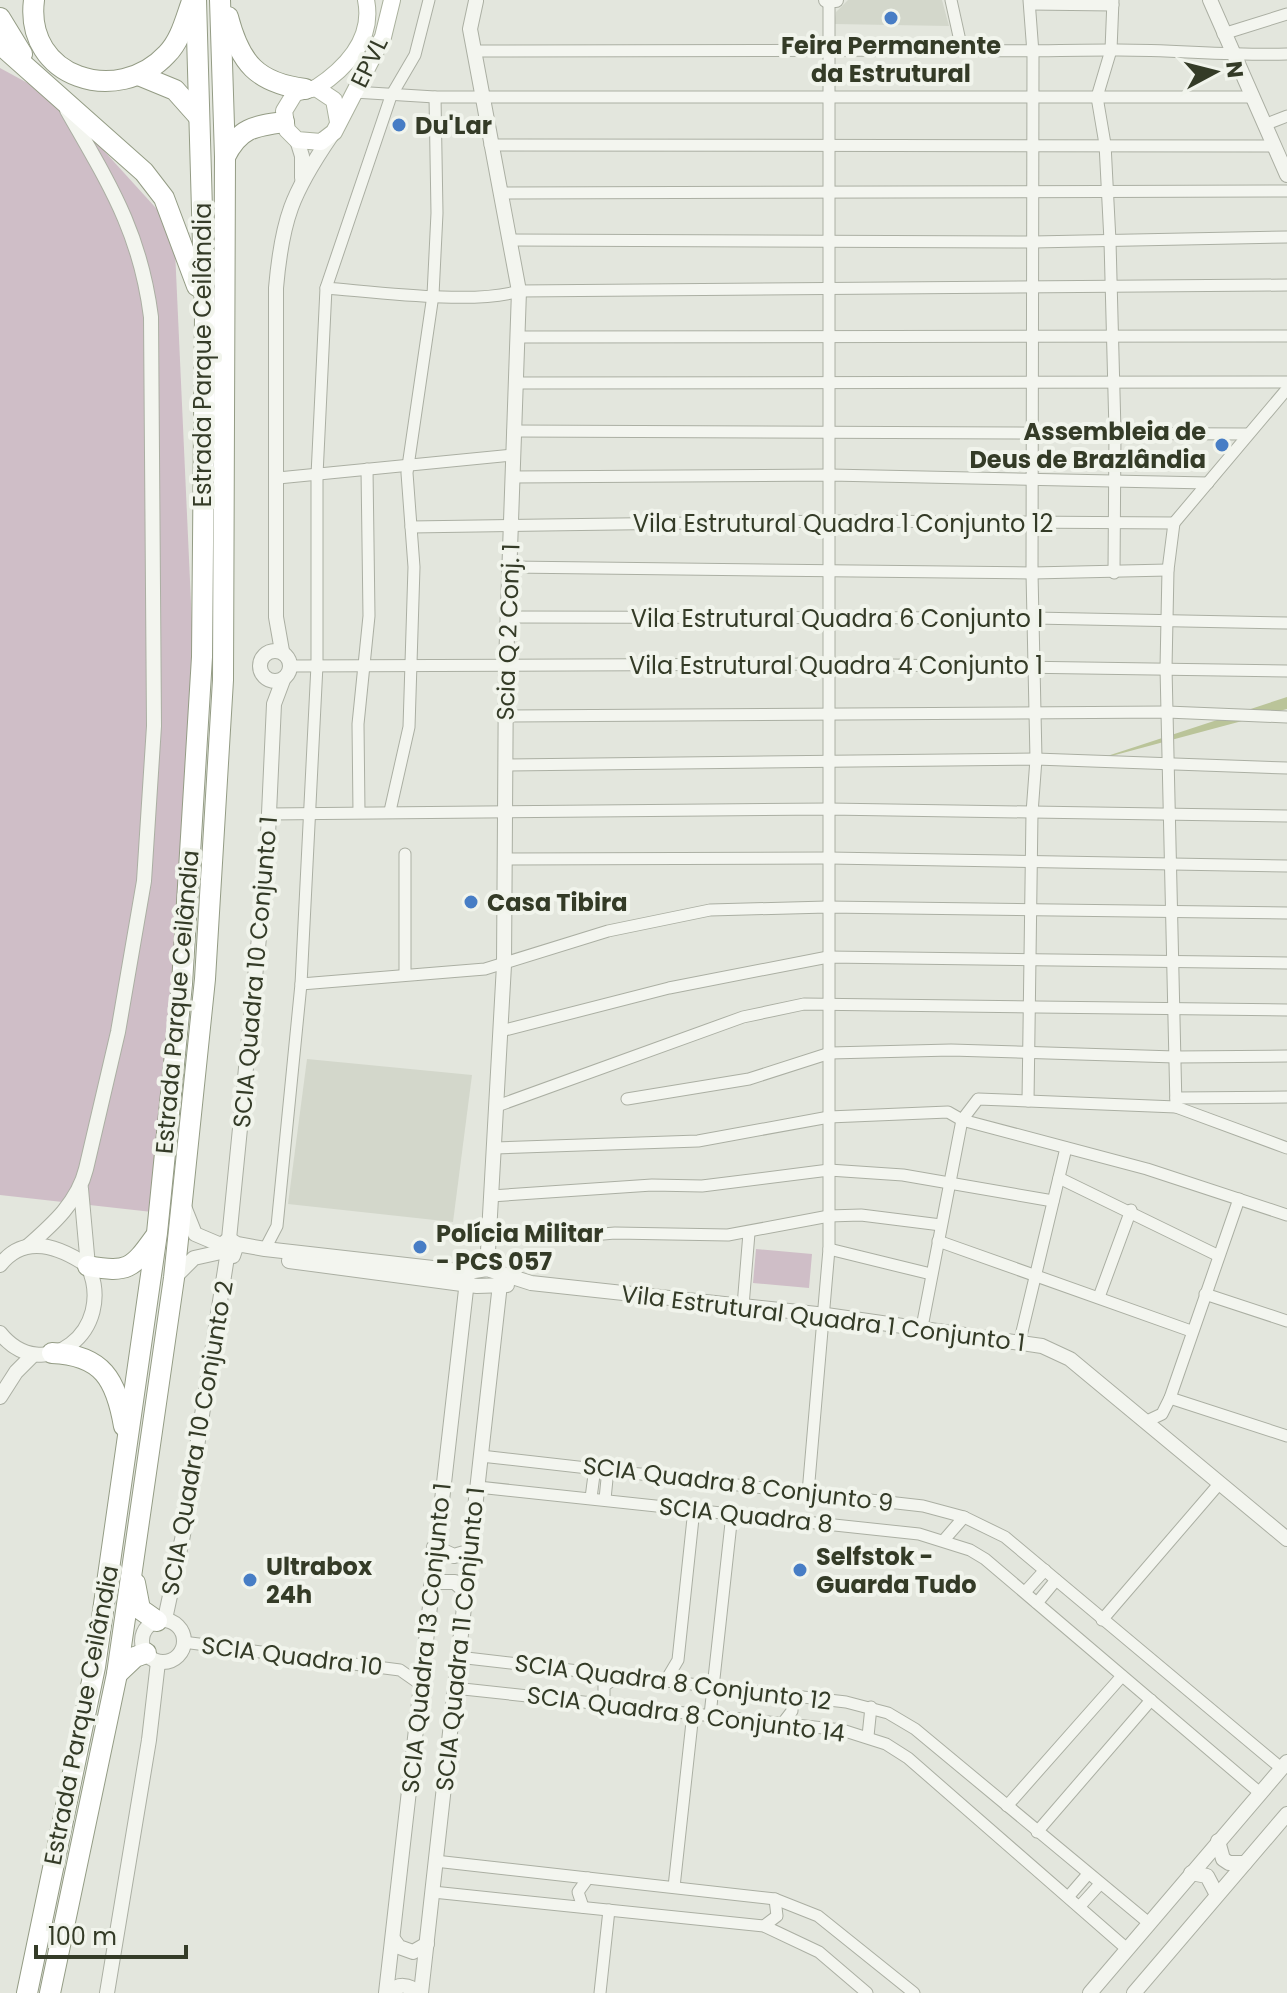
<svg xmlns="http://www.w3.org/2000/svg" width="1287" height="1993" viewBox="0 0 1287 1993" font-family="Poppins,sans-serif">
	<rect width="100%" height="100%" fill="#e3e6dd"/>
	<g fill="#d3d7cb">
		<path d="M848,0H942L949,26L834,24L836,12Z"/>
		<path d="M307,1059L472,1075L453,1222L288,1204Z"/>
	</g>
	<g fill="#cfbec7">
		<path d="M0,68L57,99L174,228L197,735L170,1214L0,1195Z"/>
		<path d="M756,1249L812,1254L809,1288L753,1283Z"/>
	</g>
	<path fill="#bac499" d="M1287,697V709L1089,762Z"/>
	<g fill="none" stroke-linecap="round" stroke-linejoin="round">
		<g stroke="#abafa3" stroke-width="13">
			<g id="minor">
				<path d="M951,0L962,50"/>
				<path d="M1113,0L1111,50L1097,97L1105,144L1110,241L1115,431L1114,573"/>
				<path d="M1030,4L1113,5"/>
				<path d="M1223,34L1287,14"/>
				<path d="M474,51L962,50C1012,52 1060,50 1109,50C1169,49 1227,56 1287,54"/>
				<path d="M354,92L435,97H1250"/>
				<path d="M1264,125L1287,116"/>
				<path d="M490,145L1275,146"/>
				<path d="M502,193L1287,191"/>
				<path d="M511,240L1033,242L1287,237"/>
				<path d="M326,288C376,292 474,305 519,291L1287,285"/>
				<path d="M519,337L1287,336"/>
				<path d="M516,383L1287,382"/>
				<path d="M513,431L1247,434"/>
				<path d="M512,477L830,475L1208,483"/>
				<path d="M278,478L512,455"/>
				<path d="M1174,523L1168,570L1166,668L1176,1107"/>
				<path d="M1174,523L1287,389"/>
				<path d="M411,527L829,521L1174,523"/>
				<path d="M510,567L1032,573L1168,570"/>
				<path d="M508,617L1034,618L1287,623"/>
				<path d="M290,666L827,664L1287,671"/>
				<path d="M505,716L1167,712L1287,717"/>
				<path d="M505,765L1036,759L1287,768"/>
				<path d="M390,811L409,727L414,567L407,473L433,295L437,213L435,97"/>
				<path d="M359,812L358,724L369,616L367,469"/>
				<path d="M269,814L829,809L1287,816"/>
				<path d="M405,854V974"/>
				<path d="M504,859L829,858L1287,866"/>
				<path d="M301,984L485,969L608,931L710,910L827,907L1287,913"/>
				<path d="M501,1031L669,988L828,957L1287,963"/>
				<path d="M1176,1098L1287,1097"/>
				<path d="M627,1099L749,1079L830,1053L951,1050L1175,1057L1287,1056"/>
				<path d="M1028,1101L1032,813L1036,759L1032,573L1033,53L1029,0"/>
				<path d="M497,1106L743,1017L804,1004L1287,1010"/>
				<path d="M495,1148L698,1141L829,1117L948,1112L962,1120L1147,1169L1287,1215"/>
				<path d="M1059,1178L1217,1255"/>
				<path d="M491,1196L652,1185L702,1186L829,1170L903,1175L1053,1201"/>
				<path d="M568,1237L615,1233L728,1235L829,1216L861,1215L941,1225"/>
				<path d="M938,1241L1191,1331"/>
				<path d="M265,1249L277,1226L301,984L317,665V475L326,288L391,96L415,55L429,0"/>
				<path d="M829,1249L931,1274"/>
				<path d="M1205,1294L1287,1321"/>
				<path d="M1099,1297L1131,1210"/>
				<path d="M743,1306L749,1233"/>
				<path d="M922,1327L962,1120L978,1099L1176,1107L1287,1148"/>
				<path d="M1020,1340L1066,1148"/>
				<path d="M1170,1398L1287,1436"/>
				<path d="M1145,1422L1162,1414L1170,1398L1239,1199"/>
				<path d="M481,1456L923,1506L964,1517L1005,1537L1281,1768"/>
				<path d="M478,1487L919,1534L970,1550L985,1559L1260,1793"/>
				<path d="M808,1493L829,1249V2"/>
				<path d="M591,1498L595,1467"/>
				<path d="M605,1499L608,1469"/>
				<path d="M944,1540L964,1517"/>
				<path d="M1025,1592L1045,1570"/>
				<path d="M1037,1603L1056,1580"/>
				<path d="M1102,1620L1219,1484"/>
				<path d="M183,1642L400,1670L420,1684"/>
				<path d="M458,1657L846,1702L888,1713L915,1729L1150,1924"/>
				<path d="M665,1682L678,1660L694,1509"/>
				<path d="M454,1688L842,1730L886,1744L908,1758L1127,1949"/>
				<path d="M604,1703V1686L617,1677"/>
				<path d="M710,1715L732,1514"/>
				<path d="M782,1724L792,1711V1696"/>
				<path d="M868,1736L871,1707"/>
				<path d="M1007,1806L1122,1676"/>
				<path d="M1037,1832L1151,1700"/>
				<path d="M435,1861L775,1899L818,1916L914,1993"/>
				<path d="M674,1887L693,1713"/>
				<path d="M433,1892L764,1926L819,1952L867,1993"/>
				<path d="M1069,1896L1088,1874"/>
				<path d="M1080,1906L1100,1884"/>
				<path d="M583,1907L578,1892L588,1878"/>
				<path d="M764,1926L777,1916L775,1899"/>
				<path d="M600,1993L609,1910"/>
			</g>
		</g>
		<g stroke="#abafa3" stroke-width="16">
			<g id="tertiary">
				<path d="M826,0H836"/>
				<path d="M1210,0L1287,175"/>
				<path d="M476,1L470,29L519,291L506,665L504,965L487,1269"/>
				<path d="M297,140L302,156V178"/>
				<circle cx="275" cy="666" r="15"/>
				<path d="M282,651L276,617V288C282,219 292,193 331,136"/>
				<path d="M81,1189L88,1266"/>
				<path d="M185,1209L195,1234L221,1245"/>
				<path d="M229,1239L267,857L274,704L283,680"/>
				<path d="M237,1244L233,1256L221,1252V1245L229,1239L237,1244L265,1249L468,1272L487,1269L531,1283L826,1315L1042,1346L1070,1359L1287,1539"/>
				<path d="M28,1246C53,1224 78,1202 86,1169L118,1032L144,881L154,726L151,317C140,231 109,184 67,110"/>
				<path d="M289,1261L477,1286L507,1285"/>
				<path d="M0,1265C25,1233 60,1247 88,1266C117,1331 43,1387 0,1333"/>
				<path d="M174,1278L194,1258L221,1252"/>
				<path d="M0,1397L16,1372L33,1355"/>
				<path d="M434,1547L454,1556L471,1551"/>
				<path d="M431,1585L438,1582H455L466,1592"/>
				<path d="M165,1619L183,1535L227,1257"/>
				<circle cx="163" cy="1641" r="21"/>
				<path d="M1218,1841L1223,1859L1229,1863H1245"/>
				<path d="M1191,1873L1207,1876L1217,1895"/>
				<path d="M393,1939L399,1947L413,1952L427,1944"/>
				<path d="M107,1993L149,1740L158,1662"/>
				<path d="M386,1993L468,1272"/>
				<path d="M389,1993C397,1983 410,1984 417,1993"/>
				<path d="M421,1993L501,1275"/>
				<path d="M1090,1993L1287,1762"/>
				<path d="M1134,1993L1287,1814"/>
			</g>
		</g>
		<g stroke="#aab19d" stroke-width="18">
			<g id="primary">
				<path d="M316,88C346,68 374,39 366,0"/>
				<path d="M338,122L334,100L316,88L295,93L284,111L287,130L297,140L321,142L334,132L383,37L392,0"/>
			</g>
		</g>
		<g stroke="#949c85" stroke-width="22">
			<g id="motorway">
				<path d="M34,0C24,78 118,107 167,54C180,41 185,21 191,4"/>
				<path d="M228,17C240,63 257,83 305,89"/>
				<path d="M0,18L22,54"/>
				<path d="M0,44L144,172L164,198L197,286"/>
				<path d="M141,76L175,90L199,117"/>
				<path d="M225,157C239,128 254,126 284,122"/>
				<path d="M88,1266C128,1273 132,1269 155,1237"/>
				<path d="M52,1353C103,1355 116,1380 124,1426"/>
				<path d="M135,1583L140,1609L157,1621"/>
				<path d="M117,1674L135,1657L146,1653"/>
				<path d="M27,1993L95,1667L157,1233L182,984L202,657L205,315L196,0"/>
				<path d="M50,1993L117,1674L174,1278L205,979L223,680L225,157L220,0"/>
			</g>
		</g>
		<use href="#minor" stroke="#f3f5ef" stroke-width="11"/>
		<use href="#tertiary" stroke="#f3f5ef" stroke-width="14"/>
		<use href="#primary" stroke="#fff" stroke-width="16"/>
		<use href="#motorway" stroke="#fff" stroke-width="20"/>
	</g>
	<g fill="#477dc5" stroke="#f1f4ec" stroke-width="3">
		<circle cx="891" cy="18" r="8"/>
		<circle cx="399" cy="125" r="8"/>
		<circle cx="1222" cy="445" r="8"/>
		<circle cx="471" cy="902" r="8"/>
		<circle cx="420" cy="1247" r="8"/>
		<circle cx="800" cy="1570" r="8"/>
		<circle cx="250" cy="1580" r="8"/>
	</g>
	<g text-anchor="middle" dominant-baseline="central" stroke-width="8" stroke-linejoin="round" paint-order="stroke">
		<g font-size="24" font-weight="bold" fill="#343b27" stroke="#f1f4ec" text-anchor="start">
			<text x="891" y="45" text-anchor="middle">Feira Permanente<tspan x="891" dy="28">da Estrutural</tspan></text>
			<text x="415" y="125">Du'Lar</text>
			<text x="1206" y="431" text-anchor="end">Assembleia de<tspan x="1206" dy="28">Deus de Brazlândia</tspan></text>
			<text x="487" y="902">Casa Tibira</text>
			<text x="436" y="1233">Polícia Militar<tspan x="436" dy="28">- PCS 057</tspan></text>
			<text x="816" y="1556">Selfstok -<tspan x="816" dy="28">Guarda Tudo</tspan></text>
			<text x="266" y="1566">Ultrabox<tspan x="266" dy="28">24h</tspan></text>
		</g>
		<g font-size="24" fill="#343b27" stroke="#f1f4ec">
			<text transform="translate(369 62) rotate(-64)">EPVL</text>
			<text transform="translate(202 355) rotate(-90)">Estrada Parque Ceilândia</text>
			<text x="843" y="523">Vila Estrutural Quadra 1 Conjunto 12</text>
			<text x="837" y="618">Vila Estrutural Quadra 6 Conjunto I</text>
			<text transform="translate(508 632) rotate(-88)">Scia Q 2 Conj. 1</text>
			<text x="836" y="665">Vila Estrutural Quadra 4 Conjunto 1</text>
			<text transform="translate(255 972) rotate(-85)">SCIA Quadra 10 Conjunto 1</text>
			<text transform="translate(177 1002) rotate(-85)">Estrada Parque Ceilândia</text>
			<text transform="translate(823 1318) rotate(7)">Vila Estrutural Quadra 1 Conjunto 1</text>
			<text transform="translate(197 1438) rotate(-80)">SCIA Quadra 10 Conjunto 2</text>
			<text transform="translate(738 1484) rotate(7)">SCIA Quadra 8 Conjunto 9</text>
			<text transform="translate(746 1515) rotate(6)">SCIA Quadra 8</text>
			<text transform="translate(426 1638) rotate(-84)">SCIA Quadra 13 Conjunto 1</text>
			<text transform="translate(460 1639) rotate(-84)">SCIA Quadra 11 Conjunto 1</text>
			<text transform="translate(292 1656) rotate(7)">SCIA Quadra 10</text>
			<text transform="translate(673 1682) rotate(7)">SCIA Quadra 8 Conjunto 12</text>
			<text transform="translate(686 1714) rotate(7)">SCIA Quadra 8 Conjunto 14</text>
			<text transform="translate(81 1715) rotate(-79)">Estrada Parque Ceilândia</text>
		</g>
	</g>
	<g transform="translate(1215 72) rotate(83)" stroke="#f1f4ec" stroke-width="6" paint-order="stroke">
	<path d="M0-6L14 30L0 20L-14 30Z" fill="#343b27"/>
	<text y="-12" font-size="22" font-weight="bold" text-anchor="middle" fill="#343b27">N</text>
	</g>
	<path d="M36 1945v12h150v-12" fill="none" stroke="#343b27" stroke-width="4"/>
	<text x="48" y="1945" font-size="24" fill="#343b27" stroke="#f1f4ec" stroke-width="6" paint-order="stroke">100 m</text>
</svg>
